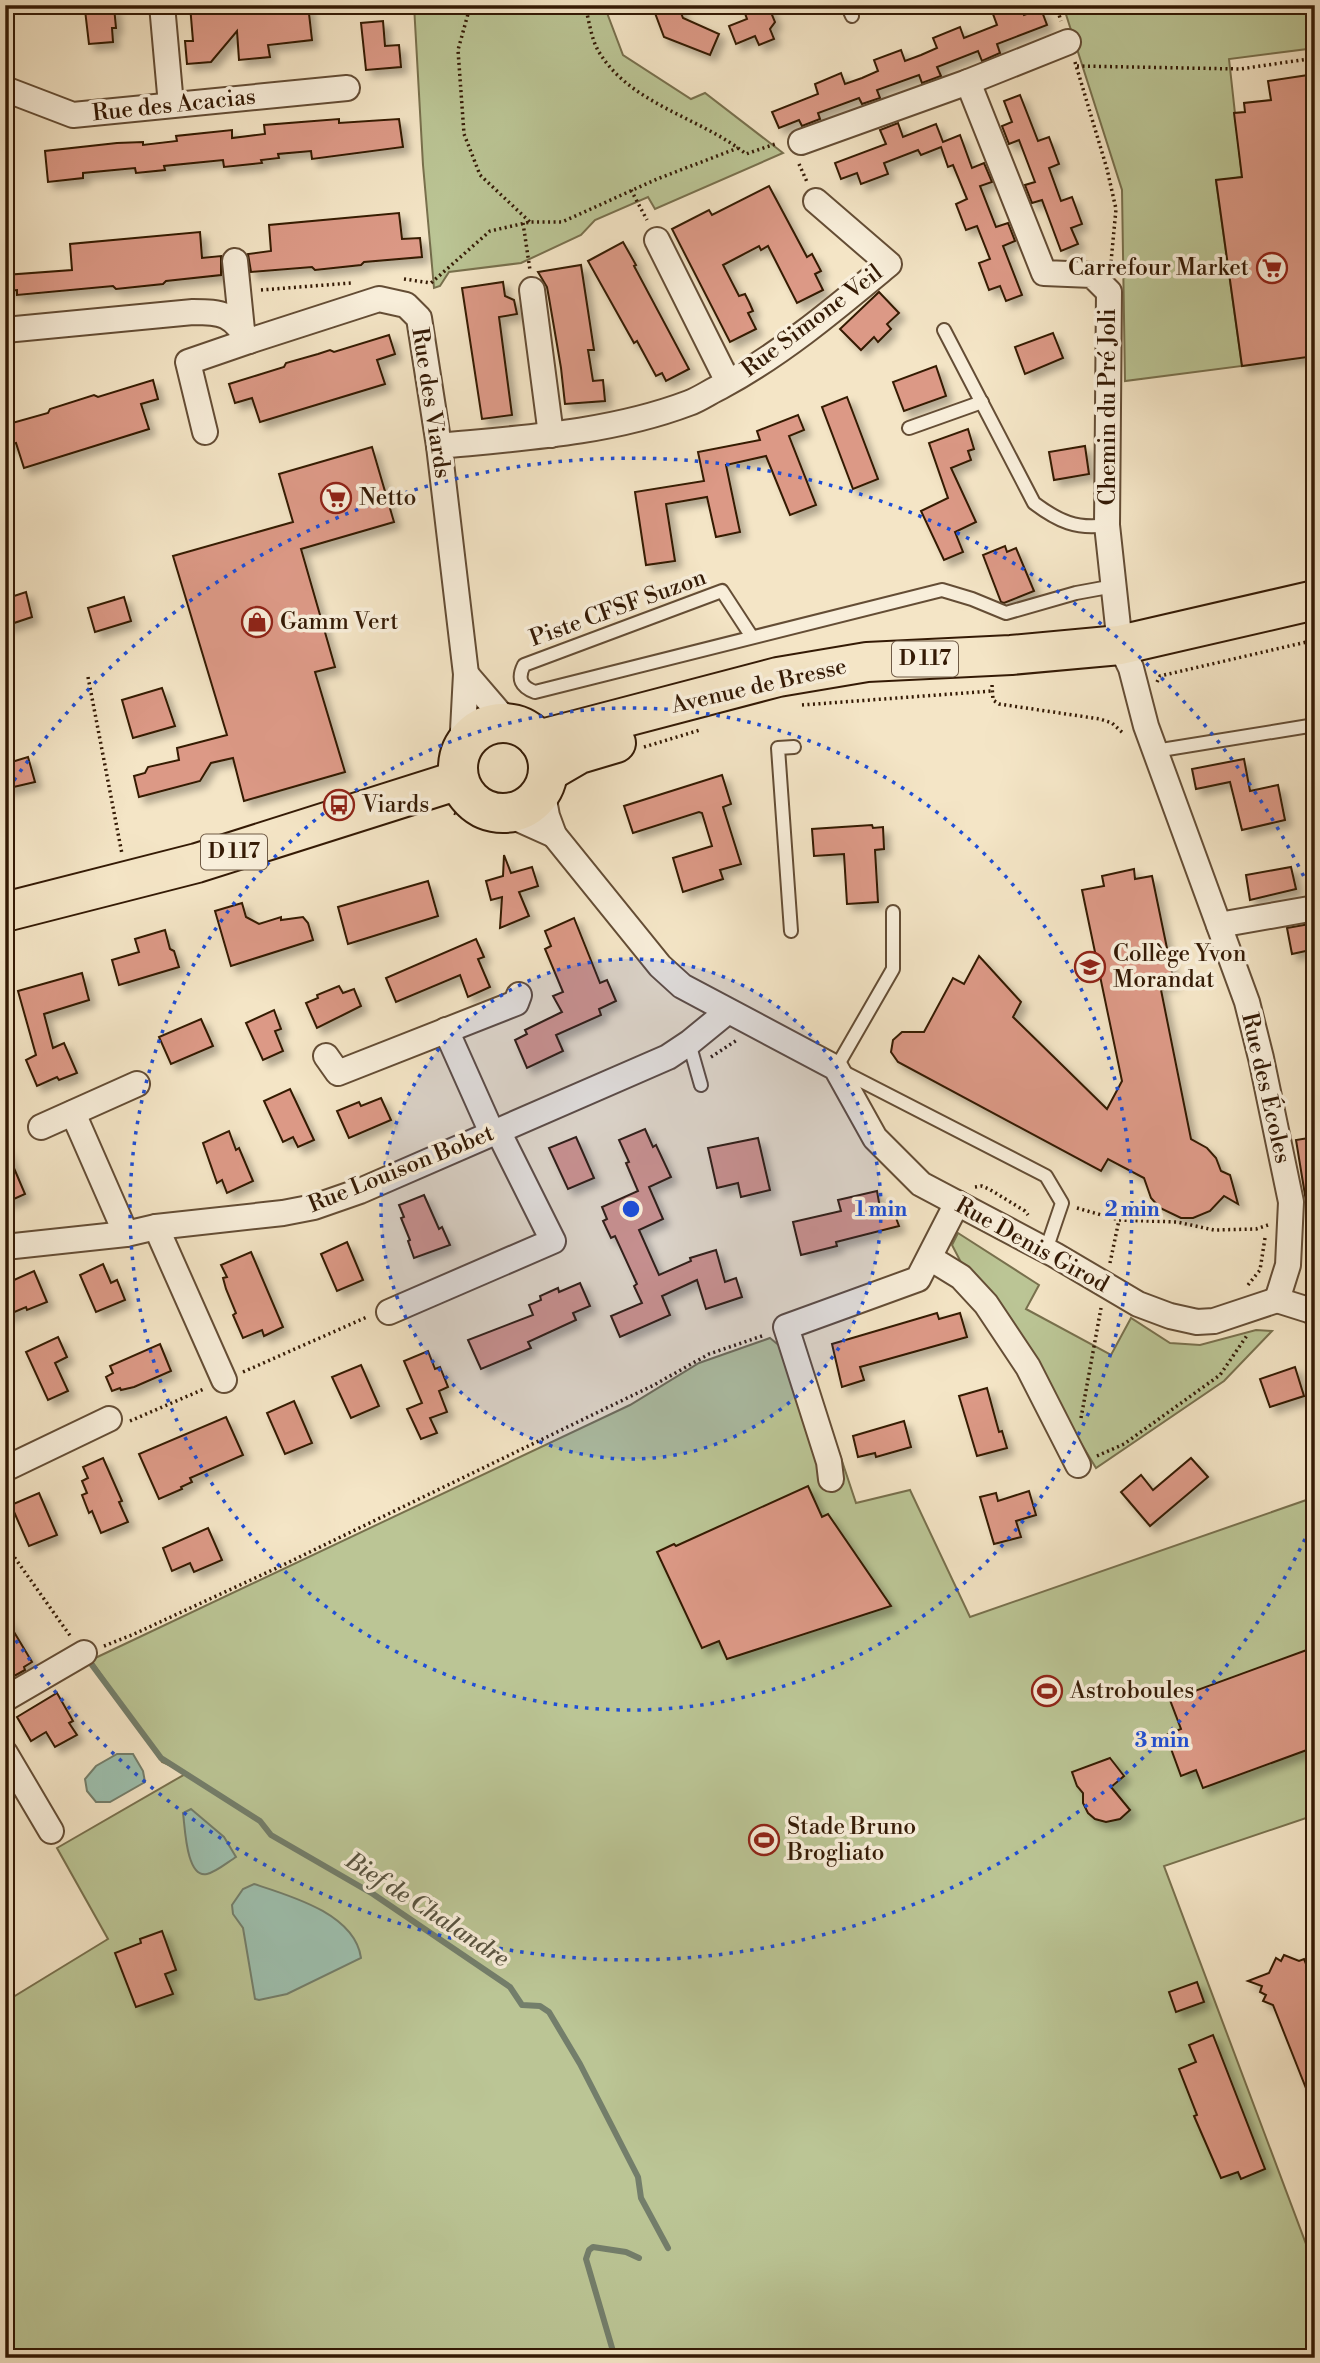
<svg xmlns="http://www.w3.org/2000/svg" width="1320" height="2363" viewBox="0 0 1320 2363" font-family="'Libre Bodoni',serif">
	<defs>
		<filter id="shadow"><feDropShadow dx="6" dy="6" stdDeviation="3.5" flood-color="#0004"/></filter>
	</defs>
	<rect width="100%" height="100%" fill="#f4e5c6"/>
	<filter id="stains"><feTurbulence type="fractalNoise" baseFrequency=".00286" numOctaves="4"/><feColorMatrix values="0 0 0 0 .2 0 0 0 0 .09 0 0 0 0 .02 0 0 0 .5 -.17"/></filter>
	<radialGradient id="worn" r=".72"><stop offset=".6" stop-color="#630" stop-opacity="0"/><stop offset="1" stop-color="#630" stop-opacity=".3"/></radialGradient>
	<g fill="#bbc595" stroke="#78704d" stroke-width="2">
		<path d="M414,5H604L623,55L691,99L705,93L783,153L655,209L648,197L595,220L581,235L521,263L449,272L440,286L434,288L423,165Z"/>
		<path d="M1063,5H1315V48L1229,59L1242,177L1216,181L1242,366L1125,381L1122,190Z"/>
		<path d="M958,1233L1039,1285L1026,1309L1111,1355L1131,1318L1170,1343L1200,1345L1256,1330L1272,1331L1224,1381L1096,1468L1014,1332L966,1272L952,1245Z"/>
		<path d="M770,1338L786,1351L821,1459L839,1452L856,1503L910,1490L970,1617L1315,1497V1815L1164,1866L1315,2268V2358H5V2002L108,1939L57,1848L187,1773L162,1762L91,1660L630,1405L699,1363Z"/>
	</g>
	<g fill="#9dc0af" stroke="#737e6b" stroke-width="2">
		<path d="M117,1754H133L143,1771L145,1782L110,1802H96L87,1791L85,1779L96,1766Z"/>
		<path d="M191,1809L224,1837L236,1857C228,1862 216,1872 207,1874C186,1879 185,1826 183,1813Z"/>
		<path d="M254,1884C291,1896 355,1914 361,1958L287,1994L259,2000L255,1999L243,1928L233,1914L232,1905L243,1889Z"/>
	</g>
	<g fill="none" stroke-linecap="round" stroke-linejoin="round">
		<g stroke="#737e6b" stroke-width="6">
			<path d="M89,1661L161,1758L260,1821L271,1835L373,1894L510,1987L522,2005L540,2006L549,2012L580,2064L638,2177L641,2198L668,2248"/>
			<path d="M615,2358L586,2259L589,2250L593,2247L626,2252L639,2258"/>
		</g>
	</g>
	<g fill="#dc9986" stroke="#341a05" stroke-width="2" filter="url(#shadow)">
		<path d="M190,5H308L312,40L268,45L270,57L239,60L237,31L211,62L187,64L185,41H193Z"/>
		<path d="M652,5H678L683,18L719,34L710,55L664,37Z"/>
		<path d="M742,5H768L775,22L770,29L774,39L759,45L755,36L736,44L729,26L747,19Z"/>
		<path d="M1017,5H1021L1024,15L1041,9L1047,25L997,44L1000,53L982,61L978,51L937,67L941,76L922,83L919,75L877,90L880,98L862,104L859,98L818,113L820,119L802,126L799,120L779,128L772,112L818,94L815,84L841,73L845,84L862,78L878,71L874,60L901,50L905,61L921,55L937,48L933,38L960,27L964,38L997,25L993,14Z"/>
		<path d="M114,7L116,28H112L113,42L89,44L85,10Z"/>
		<path d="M383,21L385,46L399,45L401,67L366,70L361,23Z"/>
		<path d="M1315,74V356L1242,366L1216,180L1242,177L1234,113L1245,112L1244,103L1271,100L1268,81Z"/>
		<path d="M1020,95L1038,141L1049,137L1059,164L1049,168L1061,201L1072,197L1082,224L1071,228L1078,244L1061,251L1042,200L1032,203L1025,185L1035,182L1019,140L1009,144L1002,126L1012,122L1004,101Z"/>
		<path d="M339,119V123L399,119L403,147L312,159L311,151L278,154L279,158L261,160L262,163L224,167L223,160L164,166L165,170L136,173L135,168L83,173V178L48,182L45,151L117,143L143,142V145L177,141L176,136L232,130V138L265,134L264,125Z"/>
		<path d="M898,123L903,137L936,124L943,142L960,135L972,168L984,163L992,182L980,186L996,227L1008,223L1015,241L1003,246L1022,295L1006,301L1000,286L989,290L979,263L990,259L977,226L966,230L956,204L967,199L953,165L948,167L941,147L921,155L918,150L884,163L888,174L861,184L857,173L841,179L835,163L886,144L880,130Z"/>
		<path d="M769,186L807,257L812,254L821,271L815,274L823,290L797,303L768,246L761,250L759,246L723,265L739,296L745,294L749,302L753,311L748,313L756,329L730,342L672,229L709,210L712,215Z"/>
		<path d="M399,213L402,239L420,238L422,257L364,262L361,265L315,270L312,267L251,272L248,254L271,251L269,225Z"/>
		<path d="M200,232L202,258L221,256V275L166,281L163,284L116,289L113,286L17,295V290L5,291V275L72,270L70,244Z"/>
		<path d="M623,242L636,265L634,266L689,369L666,381L662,373L656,376L637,341L634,343L588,261Z"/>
		<path d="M581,265L594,350H588L593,381L603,380L605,401L565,404L561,368L549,298L547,287L538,272Z"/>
		<path d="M503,282L505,296L514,300L517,314L499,317L512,415L482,419L462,288Z"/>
		<path d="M879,292L899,313L887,324L891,329L878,342L874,337L861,350L840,329Z"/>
		<path d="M1053,333L1063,358L1025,374L1015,347Z"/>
		<path d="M389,335L395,354L377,360L385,384L260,422L252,398L235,403L229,384L284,367L286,363L318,354L330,350L334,352Z"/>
		<path d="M936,366L946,396L904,411L893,382Z"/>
		<path d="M153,380L158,399L141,404L149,429L24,468L16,443L5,446V425L48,413L50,409L94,395L98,397Z"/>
		<path d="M847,397L878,479L853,489L822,407Z"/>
		<path d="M798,415L804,430L789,436L816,505L790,515L766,456L726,465L740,532L716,537L707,497L666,504L675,561L646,565L635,492L704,481L698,452L760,440L757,431Z"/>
		<path d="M968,429L974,449L968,451L971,460L951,468L976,522L955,532L963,552L944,560L921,511L948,498L929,443Z"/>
		<path d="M1085,446L1089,474L1054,480L1049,452Z"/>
		<path d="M372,447L394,522L301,549L335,667L315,672L345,772L244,801L233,758L211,763L200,781L139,797L134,776L145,773L148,767L179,760L177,748L227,735L173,556L293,522L279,474Z"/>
		<path d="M1005,546L1007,552L1016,548L1034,591L1004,603L1001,602L983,555Z"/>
		<path d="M26,592L32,617L5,626V599Z"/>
		<path d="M124,597L131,621L95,632L88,608Z"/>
		<path d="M162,688L175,726L133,738L122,700Z"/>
		<path d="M28,757L35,782L5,789V764Z"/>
		<path d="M1244,759L1250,791L1278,785L1285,820L1242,830L1230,782L1196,789L1192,769Z"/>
		<path d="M722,775L731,804L723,807L741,864L720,870L723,879L683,892L673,858L712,846L702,813L699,812L633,833L624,806Z"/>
		<path d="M872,825L873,828L883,827L884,849L875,850L878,902L847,904L844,854L814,856L812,829Z"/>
		<path d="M504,855L511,873L532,867L538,886L519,892L529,916L500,928L502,897L491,900L486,881L503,876Z"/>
		<path d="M1291,867L1296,889L1250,900L1246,875Z"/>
		<path d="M1134,869L1135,879L1152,876L1174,982L1160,985L1191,1139L1207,1148L1216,1158L1221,1171L1230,1175L1238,1204L1224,1196L1210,1211L1193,1218H1181L1160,1208L1151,1198L1144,1178L1108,1159L1101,1171L898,1062L891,1052L893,1040L902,1032H924L953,978L964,984L979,956L1021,1002L1013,1017L1107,1109L1122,1081L1082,890L1104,886L1102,876Z"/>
		<path d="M428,881L438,916L348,944L338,907Z"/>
		<path d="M242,903L246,917L259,924L281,917V920L303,917L308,923L313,940L231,966L215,911Z"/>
		<path d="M574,918L600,983L607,980L616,1001L599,1009L601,1015L556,1035L563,1051L527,1068L515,1040L527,1034L525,1030L562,1012L553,996L563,992L545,949L551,946L545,931Z"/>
		<path d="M1315,923V949L1292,954L1287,928Z"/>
		<path d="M165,930L170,949L174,951L179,967L119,985L112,960L139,952L135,939Z"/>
		<path d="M476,939L484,957L478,959L490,987L468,997L460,975L396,1002L386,978Z"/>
		<path d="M82,973L89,1000L44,1014L53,1048L64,1043L77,1073L59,1080L57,1077L37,1086L26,1060L36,1055L18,991Z"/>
		<path d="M339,986L343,993L354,989L361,1006L317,1028L306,1003L318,998L317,995Z"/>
		<path d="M274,1010L281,1029L275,1031L283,1051L263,1060L246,1023Z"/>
		<path d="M201,1019L213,1046L171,1064L159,1037Z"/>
		<path d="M290,1089L314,1140L298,1147L293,1137L283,1142L264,1101Z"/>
		<path d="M381,1098L391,1120L349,1138L337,1111L359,1102L361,1106Z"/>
		<path d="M645,1129L653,1147L656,1145L671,1177L649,1187L663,1219L639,1230L659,1275L691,1261L690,1258L716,1250L725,1282L736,1278L742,1297L706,1309L697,1280L662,1296L670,1315L620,1337L611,1316L642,1303L634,1286L637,1284L615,1236L611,1238L603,1221L607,1219L602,1207L638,1191L626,1163L629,1162L619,1140Z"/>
		<path d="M229,1131L236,1150L239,1148L253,1181L227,1193L222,1180L217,1183L203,1143Z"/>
		<path d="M576,1137L594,1178L568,1189L549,1148Z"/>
		<path d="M1315,1137V1201H1306L1296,1140Z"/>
		<path d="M758,1138L770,1190L741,1197L738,1183L717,1188L708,1148Z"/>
		<path d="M5,1147L25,1194L5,1203Z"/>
		<path d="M877,1191L881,1214L893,1210L899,1226L836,1242L837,1246L801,1255L793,1222L841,1211L838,1200Z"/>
		<path d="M424,1195L439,1229L442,1227L450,1245L414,1258L408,1241L410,1240L401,1218L404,1217L399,1205Z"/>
		<path d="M347,1242L363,1280L337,1291L321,1254Z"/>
		<path d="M251,1252L283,1327L264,1336L262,1330L243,1338L233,1315L236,1313L226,1289L223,1278L227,1277L221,1265Z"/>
		<path d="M103,1264L111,1283L117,1280L125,1300L96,1312L80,1275Z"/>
		<path d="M34,1271L47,1302L27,1310L26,1307L5,1316V1284Z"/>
		<path d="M580,1283L590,1306L573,1313L576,1320L528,1342L531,1348L481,1369L468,1340L533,1315L529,1305L541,1300L540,1296L558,1288L559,1292Z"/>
		<path d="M937,1313L939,1319L960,1313L967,1337L860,1367L864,1380L842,1387L832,1344Z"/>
		<path d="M58,1337L67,1357L55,1363L68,1391L48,1400L26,1352Z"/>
		<path d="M160,1344L171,1371L134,1387L121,1390L120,1388L112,1391L106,1377L113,1373L110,1366Z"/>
		<path d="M428,1351L435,1369L440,1367L448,1387L439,1391L447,1412L430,1418L437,1433L421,1439L407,1409L422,1403L404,1361Z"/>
		<path d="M361,1365L379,1406L351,1418L332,1377Z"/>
		<path d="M1295,1367L1304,1396L1270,1407L1260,1379Z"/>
		<path d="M987,1388L999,1432L1002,1431L1007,1448L977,1456L959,1396Z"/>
		<path d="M294,1401L312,1443L285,1454L267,1413Z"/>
		<path d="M226,1417L243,1455L190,1478L192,1482L181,1487L182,1489L159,1499L139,1454Z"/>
		<path d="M904,1421L911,1447L876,1457L875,1453L858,1457L853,1436Z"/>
		<path d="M103,1458L122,1501L119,1502L128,1522L101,1533L92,1511L89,1513L82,1495L87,1493L82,1481L88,1478L83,1467Z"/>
		<path d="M1191,1458L1208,1477L1150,1526L1121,1492L1141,1475L1153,1490Z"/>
		<path d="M808,1486L822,1517L828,1514L891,1606L727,1659L719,1641L702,1648L657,1552L674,1544L676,1546Z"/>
		<path d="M1029,1491L1036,1515L1016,1521L1021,1537L994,1544L980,1497L996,1493L998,1501Z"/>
		<path d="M39,1493L57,1535L29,1546L11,1505Z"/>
		<path d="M208,1528L222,1560L194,1572L190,1563L172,1571L163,1548Z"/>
		<path d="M5,1617L32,1662L24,1667L25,1670L5,1681Z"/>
		<path d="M1315,1647V1747L1203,1788L1196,1770L1181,1776L1166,1735L1181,1729L1170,1700Z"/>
		<path d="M57,1693L73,1721L69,1723L77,1735L55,1747L46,1732L31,1741L17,1717Z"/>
		<path d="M1110,1758L1124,1776L1111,1787L1130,1810L1120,1819L1106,1822L1095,1819L1088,1813L1083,1803V1793L1077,1786L1072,1772Z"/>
		<path d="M162,1931L176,1970L165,1974L173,1994L136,2007L115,1953L141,1943L140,1939Z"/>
		<path d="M1284,1955L1299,1961L1304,1959L1315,1987V2111L1273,2005L1263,2001L1266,1995L1260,1992L1262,1986L1248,1981L1269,1973L1276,1958L1281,1961Z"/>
		<path d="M1197,1982L1204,2002L1176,2012L1169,1992Z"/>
		<path d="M1213,2035L1265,2169L1241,2179L1238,2172L1221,2178L1194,2116L1197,2115L1179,2069L1196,2062L1189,2045Z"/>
	</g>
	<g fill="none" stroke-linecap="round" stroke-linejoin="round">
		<g stroke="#644d35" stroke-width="16">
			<g id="service">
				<path d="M847,5L852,16"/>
				<path d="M944,330L1034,503C1058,521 1077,530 1107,525"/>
				<path d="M909,428L982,402"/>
				<path d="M752,637L722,591L524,665C517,679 521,687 535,692L942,590L972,599L1006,613L1076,593L1114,586"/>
				<path d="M1155,751L1315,725"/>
				<path d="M893,912V969L836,1068L1046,1176L1062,1203L1046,1250"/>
				<path d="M791,931L778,748L794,747"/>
				<path d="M689,1043L701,1085"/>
			</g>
		</g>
		<g stroke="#644d35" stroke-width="28">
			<g id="minor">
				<path d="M162,5L171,105"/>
				<path d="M968,82L1044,273L1092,275L1109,292L1107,525L1120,645L1131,668L1146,726L1247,1002L1261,1058L1291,1202L1288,1265L1277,1300"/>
				<path d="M5,89L73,115L347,88"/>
				<path d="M801,142L968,82L1068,42"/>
				<path d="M657,240L728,382"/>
				<path d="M235,261L242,330"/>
				<path d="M532,290L551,435"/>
				<path d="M5,330L193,312C223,312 232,314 249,341L379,299L406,305L419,318L439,446L466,674L462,749"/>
				<path d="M205,432L188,362L249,341"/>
				<path d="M439,446C522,438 610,433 689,403C700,399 711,391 722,386C783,353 836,308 889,264L816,201"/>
				<path d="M466,674L508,723"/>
				<path d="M542,789L547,816L554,835L660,966L682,986L836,1068L875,1138L921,1184L1055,1255L1138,1304L1170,1316L1197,1322L1214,1321L1277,1300"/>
				<path d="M505,813L554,835"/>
				<path d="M1219,925L1315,908"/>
				<path d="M446,1030L492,1133"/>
				<path d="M326,1056L338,1073L516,1003L519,995"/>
				<path d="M73,1113L126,1234"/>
				<path d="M41,1127L137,1084"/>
				<path d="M156,1227L224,1380"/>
				<path d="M5,1247L126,1234L156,1227L283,1213L314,1207L360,1191L668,1057L689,1043L727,1012"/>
				<path d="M930,1258L961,1277L986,1304L1028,1367L1078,1465"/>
				<path d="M1277,1300L1312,1311L1315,1314"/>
				<path d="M389,1312L553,1241L498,1131"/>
				<path d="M5,1469L109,1419"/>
				<path d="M831,1479L829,1462L786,1327L918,1279L957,1203"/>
				<path d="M5,1699L84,1653"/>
				<path d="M5,1753L51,1831"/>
			</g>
		</g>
		<g stroke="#341a05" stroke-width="42">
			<g id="primary">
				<circle cx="503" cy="768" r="45"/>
				<path d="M538,740L778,677L867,662L1011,655L1120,645L1315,600"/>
				<path d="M548,772L579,754L616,743"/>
				<path d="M5,912L197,863L459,780"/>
			</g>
		</g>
		<g stroke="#341a05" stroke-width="3.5" stroke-dasharray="2 3.5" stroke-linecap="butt">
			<path d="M473,5L468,14L458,50L464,134L480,175L530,222"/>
			<path d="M585,5C589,20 591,39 599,52C631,105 700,117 746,154L778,143"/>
			<path d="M1056,5L1061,21"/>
			<path d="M1075,62L1107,169L1116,209L1111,262"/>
			<path d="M1077,66L1240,69L1315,58"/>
			<path d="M799,164L807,182"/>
			<path d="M631,190L647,220"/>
			<path d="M523,223L530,270"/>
			<path d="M404,279L431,283L490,231L530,222H562L657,179L738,148"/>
			<path d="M261,290L351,283"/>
			<path d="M88,677L122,854"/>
			<path d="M1157,682L1160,676L1315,640"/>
			<path d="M992,685L993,700L999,704L1100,719L1112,723L1124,734"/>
			<path d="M802,705L992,691"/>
			<path d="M644,747L700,730"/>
			<path d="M454,813L486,825"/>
			<path d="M711,1057L737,1040"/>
			<path d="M975,1187L982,1186L989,1189L1025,1211L1028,1215"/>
			<path d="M1077,1208L1119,1220"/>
			<path d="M1110,1263L1119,1220L1177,1222L1214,1230L1256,1229L1268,1225"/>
			<path d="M1248,1285L1260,1270L1265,1238"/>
			<path d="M243,1372L367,1317"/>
			<path d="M1081,1418L1101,1308"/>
			<path d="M130,1421L204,1389"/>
			<path d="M1097,1456L1124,1444L1220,1375L1248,1334"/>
			<path d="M5,1544L71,1637"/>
			<path d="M104,1646L132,1635L281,1566L654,1385L709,1354L765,1335"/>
		</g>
		<use href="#service" stroke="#f8eeda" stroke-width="12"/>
		<use href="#minor" stroke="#f8eeda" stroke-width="24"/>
		<use href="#primary" stroke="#f4e5c6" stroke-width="38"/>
	</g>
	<circle cx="631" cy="1209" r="250" fill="#1d4ed8" fill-opacity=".12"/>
	<g fill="none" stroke="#1d4ed8" stroke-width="3.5" stroke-dasharray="3.5 7">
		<circle cx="631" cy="1209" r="250"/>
		<circle cx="631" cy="1209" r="501"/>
		<path d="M1314 1520A751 751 0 0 1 8 1629M8 789A751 751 0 0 1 1314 898"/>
	</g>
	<defs>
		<g id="supermarket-ring" transform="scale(1.575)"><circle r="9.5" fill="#f8eeda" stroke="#8f2418" stroke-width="1.5"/><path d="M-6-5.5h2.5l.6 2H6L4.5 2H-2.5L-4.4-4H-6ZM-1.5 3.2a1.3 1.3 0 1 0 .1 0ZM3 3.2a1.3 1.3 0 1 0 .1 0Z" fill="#8f2418"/></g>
		<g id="shop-ring" transform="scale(1.575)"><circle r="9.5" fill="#f8eeda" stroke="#8f2418" stroke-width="1.5"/><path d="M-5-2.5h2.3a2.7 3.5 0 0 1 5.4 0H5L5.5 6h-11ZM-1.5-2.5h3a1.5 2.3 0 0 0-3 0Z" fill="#8f2418"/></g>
		<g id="bus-ring" transform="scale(1.575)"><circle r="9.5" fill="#f8eeda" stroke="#8f2418" stroke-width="1.5"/><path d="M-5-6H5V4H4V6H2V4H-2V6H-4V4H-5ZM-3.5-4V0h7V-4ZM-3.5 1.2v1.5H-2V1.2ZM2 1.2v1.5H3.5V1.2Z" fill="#8f2418"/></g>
		<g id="school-ring" transform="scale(1.575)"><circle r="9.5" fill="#f8eeda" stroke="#8f2418" stroke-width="1.5"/><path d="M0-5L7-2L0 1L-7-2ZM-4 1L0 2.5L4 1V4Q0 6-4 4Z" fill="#8f2418"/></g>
		<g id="stadium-ring" transform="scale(1.575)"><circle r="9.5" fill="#f8eeda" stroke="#8f2418" stroke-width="1.5"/><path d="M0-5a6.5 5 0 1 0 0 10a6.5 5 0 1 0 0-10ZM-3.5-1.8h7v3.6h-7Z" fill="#8f2418"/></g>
	</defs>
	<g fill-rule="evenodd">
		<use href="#supermarket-ring" x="1272" y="268"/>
		<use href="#supermarket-ring" x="336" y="498"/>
		<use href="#shop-ring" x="257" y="622"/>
		<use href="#bus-ring" x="339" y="805"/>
		<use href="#school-ring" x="1090" y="967"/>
		<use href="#stadium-ring" x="1047" y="1691"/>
		<use href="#stadium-ring" x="764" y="1840"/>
	</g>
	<g text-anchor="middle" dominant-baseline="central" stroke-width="7" stroke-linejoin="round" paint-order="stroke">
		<g fill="#f8eeda" stroke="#6f5a45" stroke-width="2">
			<rect x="892" y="641.5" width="66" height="35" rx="5"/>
			<rect x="201" y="834.5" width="66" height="35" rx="5"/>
		</g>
		<g font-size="21" font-weight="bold" fill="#341a05">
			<text x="925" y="659">D 117</text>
			<text x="234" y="852">D 117</text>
		</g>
		<g font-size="23" fill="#341a05" stroke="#f8eeda">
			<text transform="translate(174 105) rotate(-6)">Rue des Acacias</text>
			<text transform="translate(812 321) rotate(-37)">Rue Simone Veil</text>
			<text transform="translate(431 403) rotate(81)">Rue des Viards</text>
			<text transform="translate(1108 407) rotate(-90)">Chemin du Pré Joli</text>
			<text transform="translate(618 608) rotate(-20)">Piste CFSF Suzon</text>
			<text transform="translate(759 686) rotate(-13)">Avenue de Bresse</text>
			<text transform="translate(1266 1088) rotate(77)">Rue des Écoles</text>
			<text transform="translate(401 1169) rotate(-22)">Rue Louison Bobet</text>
			<text transform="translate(1032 1245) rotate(29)">Rue Denis Girod</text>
		</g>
		<g font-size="23" fill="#341a05" stroke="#f8eeda" text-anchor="start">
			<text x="1249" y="268" text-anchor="end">Carrefour Market</text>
			<text x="359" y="498">Netto</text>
			<text x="280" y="622">Gamm Vert</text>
			<text x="362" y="805">Viards</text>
			<text x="1113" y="954">Collège Yvon<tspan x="1113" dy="26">Morandat</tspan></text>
			<text x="1070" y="1691">Astroboules</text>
			<text x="787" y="1827">Stade Bruno<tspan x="787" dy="26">Brogliato</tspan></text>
		</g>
		<g font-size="24" font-style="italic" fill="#595440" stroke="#f8eeda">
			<text transform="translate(427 1910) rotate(33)">Bief de Chalandre</text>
		</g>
	</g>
	<circle cx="631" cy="1209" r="10" fill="#1d4ed8" stroke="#f8eeda" stroke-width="3.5"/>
	<g font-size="21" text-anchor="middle" font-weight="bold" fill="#1d4ed8" stroke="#f8eeda" stroke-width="7" stroke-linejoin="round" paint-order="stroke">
		<text x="881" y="1216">1 min</text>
		<text x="1132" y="1216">2 min</text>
		<text x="1162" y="1747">3 min</text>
	</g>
	<rect width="1320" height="2363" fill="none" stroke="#f4e5c6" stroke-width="28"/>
	<rect x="7" y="7" width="1306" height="2349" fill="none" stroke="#341a05" stroke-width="3.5"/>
	<rect x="14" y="14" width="1292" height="2335" fill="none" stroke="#341a05" stroke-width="2"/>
	<rect width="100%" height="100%" filter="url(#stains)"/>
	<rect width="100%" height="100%" fill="url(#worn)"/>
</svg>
